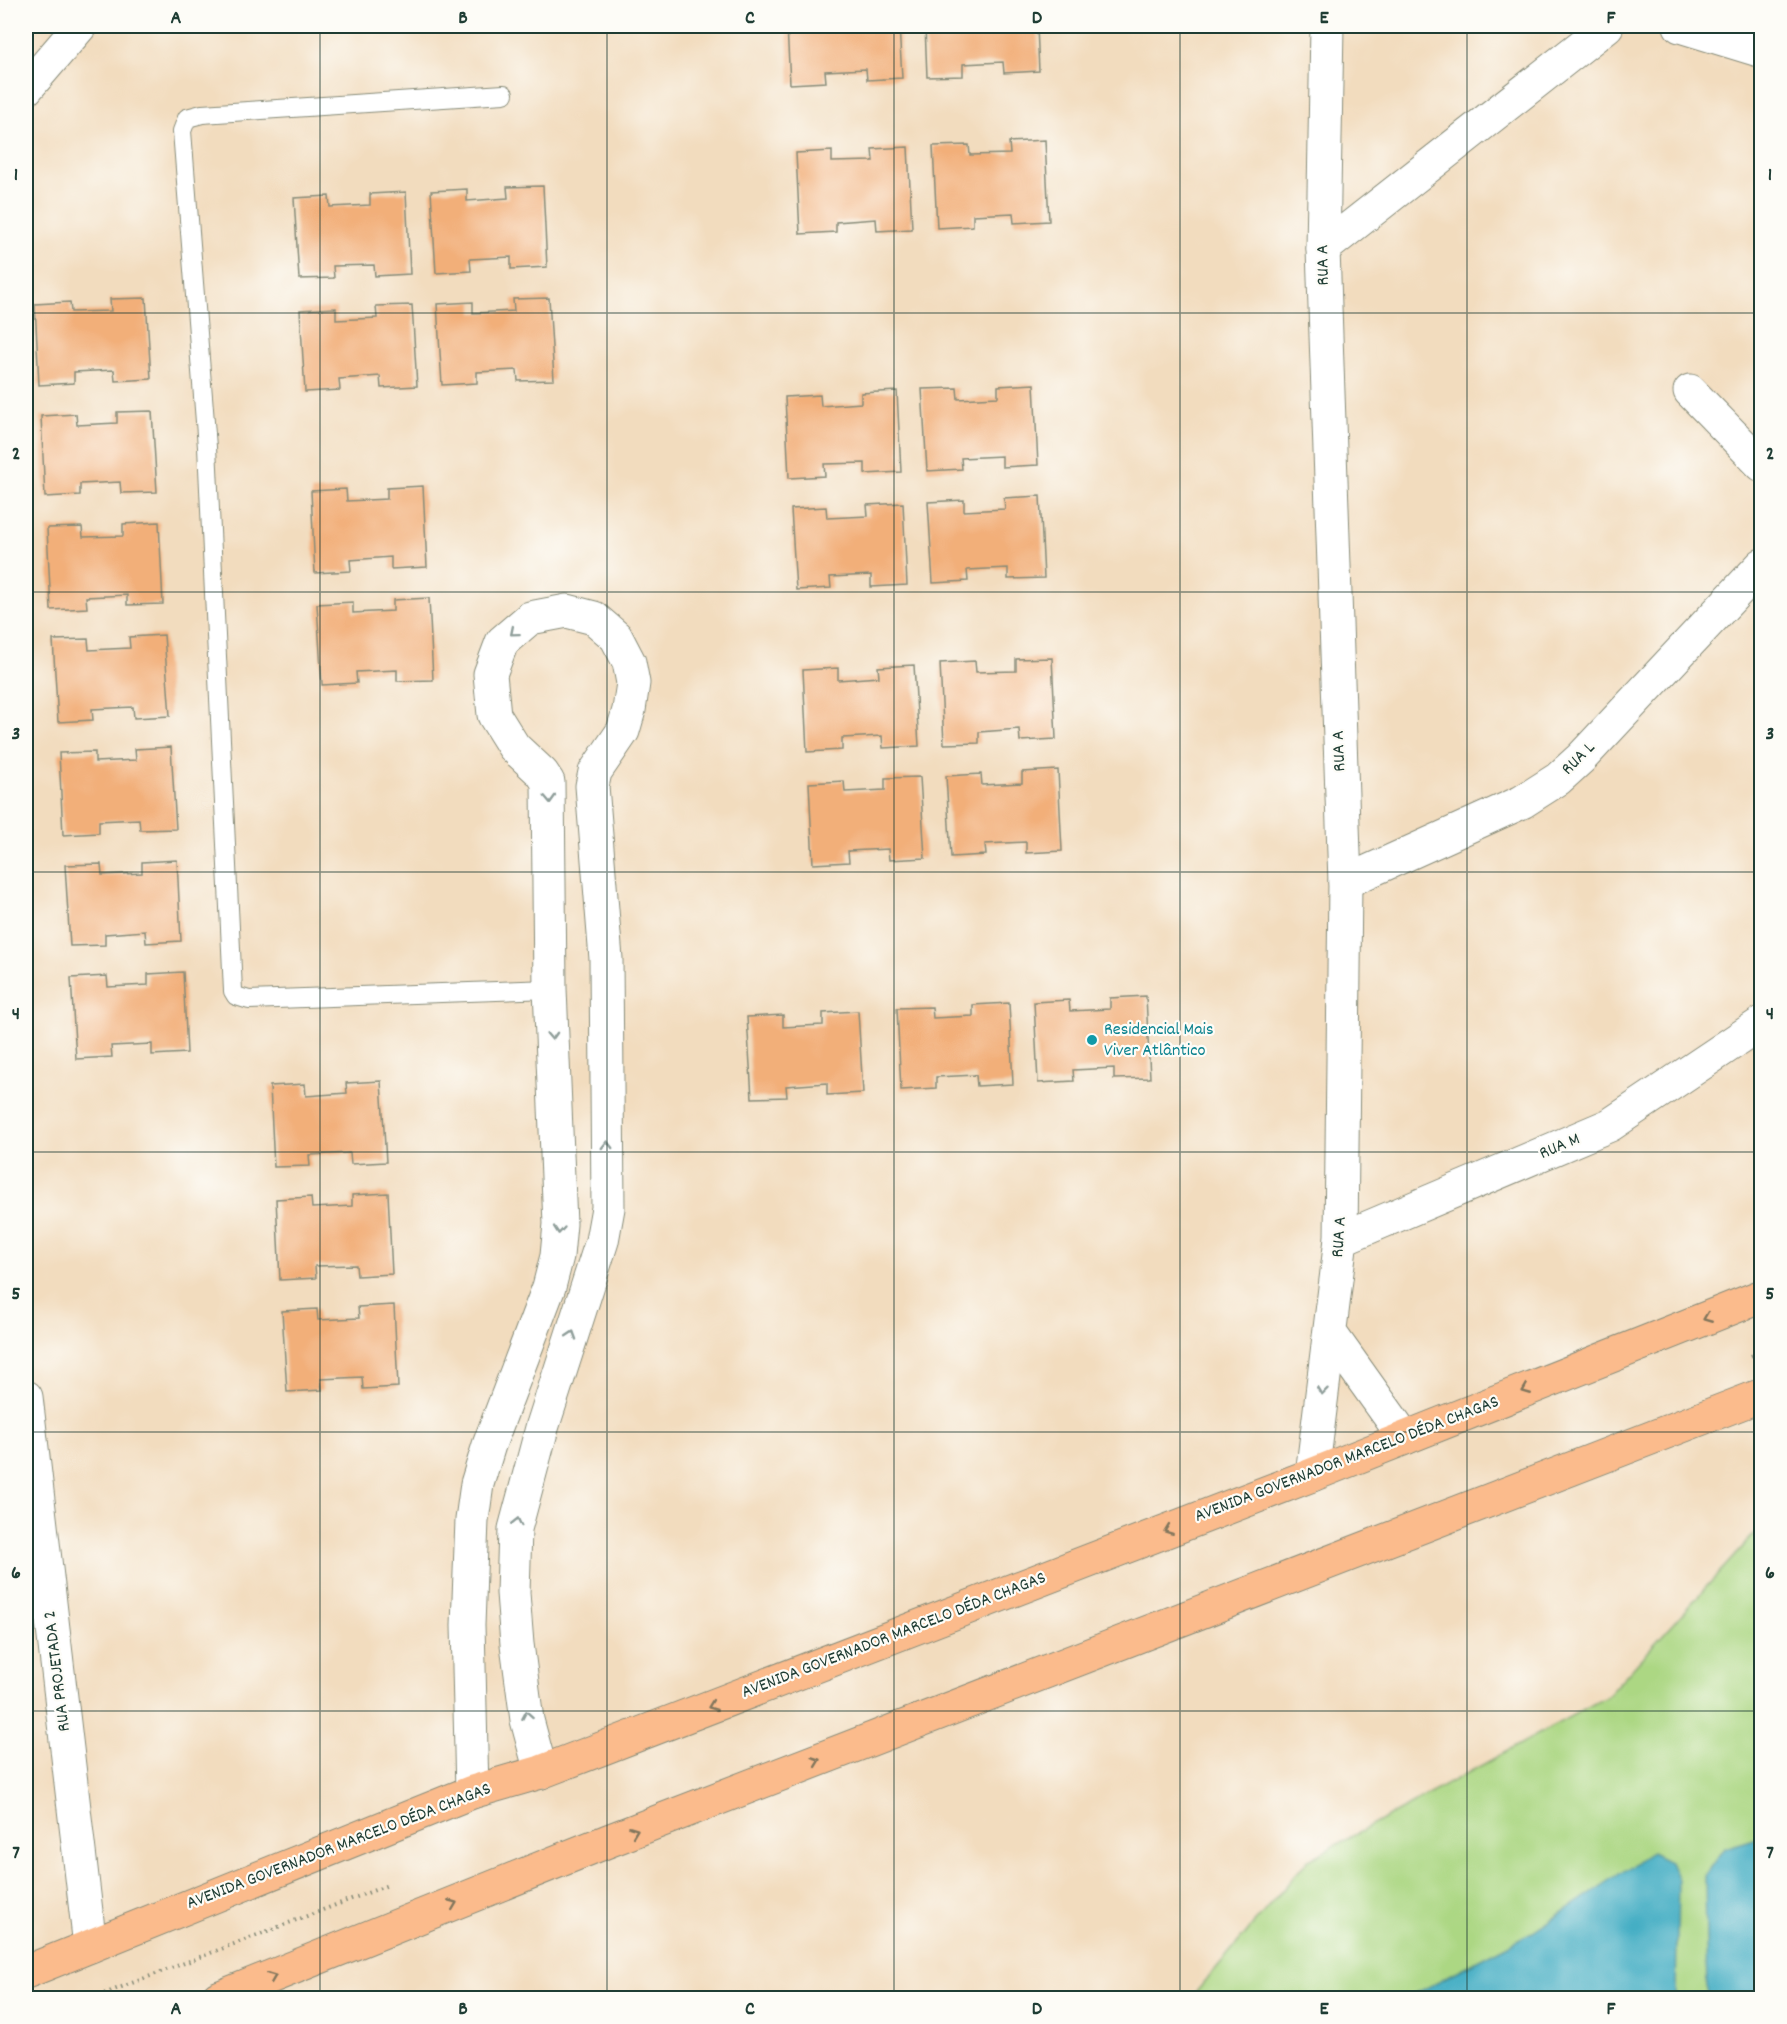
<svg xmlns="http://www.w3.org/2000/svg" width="1787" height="2024" viewBox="0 0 1787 2024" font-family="Dekko,sans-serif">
	<rect width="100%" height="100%" fill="#fdfcf7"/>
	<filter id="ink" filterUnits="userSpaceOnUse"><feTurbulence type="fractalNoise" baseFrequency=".0167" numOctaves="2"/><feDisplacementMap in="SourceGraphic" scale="12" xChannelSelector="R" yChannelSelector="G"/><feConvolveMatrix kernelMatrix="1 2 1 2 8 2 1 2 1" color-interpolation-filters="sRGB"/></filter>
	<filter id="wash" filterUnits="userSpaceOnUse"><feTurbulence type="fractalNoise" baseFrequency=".008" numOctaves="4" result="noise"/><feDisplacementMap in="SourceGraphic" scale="24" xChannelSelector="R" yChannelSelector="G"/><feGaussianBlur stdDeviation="1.35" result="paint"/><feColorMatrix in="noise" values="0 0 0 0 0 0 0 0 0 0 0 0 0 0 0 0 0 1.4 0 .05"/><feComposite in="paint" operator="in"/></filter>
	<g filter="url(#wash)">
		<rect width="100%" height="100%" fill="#f2dcbe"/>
		<path fill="#acd783" stroke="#668a5c" stroke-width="1.5" d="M1761,1527V1998H1191L1307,1861L1606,1697Z"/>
		<g fill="#45aec4" stroke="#32767c" stroke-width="1.5">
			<path d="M1761,1837V1998H1707L1705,1876L1725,1848Z"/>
			<path d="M1652,1852L1670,1861L1678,1880L1676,1998H1406L1533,1932Z"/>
		</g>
		<g id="blocks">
			<g fill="#f2af79">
				<path d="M787,26H899L902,78L867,80L866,69L825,71L826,82L790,84Z"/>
				<path d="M925,26H1037L1039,71L1004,73L1003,62L963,64V76L927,77Z"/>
				<path d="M1045,140L1049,221L1014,223L1013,213L973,215V226L937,228L933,146L969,145L970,155L1010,154L1009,142Z"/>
				<path d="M908,147L912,229L877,231L876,219L836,222V232L800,234L796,153L832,151V162L873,161L872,149Z"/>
				<path d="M543,186L547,267L511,269V257L470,259L471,271L436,273L431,191L467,189V201L508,198L507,187Z"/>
				<path d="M406,192L410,274L375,276L374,265L333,266L334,278L299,279L294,198L329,196L330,207L370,205V194Z"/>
				<path d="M146,298L151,379L115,381L114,370L74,372V383L39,385L35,304L70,302L71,312L111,311L110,299Z"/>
				<path d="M549,298L554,380L518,381L517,370L477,372V383L442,385L437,304L473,302V313L514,311L513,299Z"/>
				<path d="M412,305L417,386L381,388L380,376L339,379L340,390L305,392L300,310L336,308V320L377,318L376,306Z"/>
				<path d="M1034,384L1038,465L1002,467V456L961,458L962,469L927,471L922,389L957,388L958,399L998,397V386Z"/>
				<path d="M897,391L901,472L865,474V463L824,464L825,476L789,478L785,397L820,395L821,406L861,403V393Z"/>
				<path d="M152,411L157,492L121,493L120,482L80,484V495L45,497L41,416L76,414L77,425L117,423V412Z"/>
				<path d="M423,486L427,567L391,569V557L350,560L351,571L315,573L311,491L346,489L347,501L387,499V488Z"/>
				<path d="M1040,496L1044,578L1008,579V568L967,570L968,581L933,583L928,502L964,500V511L1005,509L1004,498Z"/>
				<path d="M903,503L907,585L871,587V575L830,577L831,588L796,590L791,509L826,507L827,518L868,516L867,505Z"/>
				<path d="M159,522L163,604L127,605V595L86,597L87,608L51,610L47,528L82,527L83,537L123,536V524Z"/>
				<path d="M429,598L433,680L397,681V670L356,672L357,683L322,685L317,604L353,602V613L393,611V600Z"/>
				<path d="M164,635L170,716L134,718L133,707L92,709L93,720L58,722L53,640L88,639L89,650L130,648L129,637Z"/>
				<path d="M1052,658L1056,739L1020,741L1019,729L979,732V743L944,744L940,663L975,661L976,672L1016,671V659Z"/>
				<path d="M914,665L919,746L883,748L882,736L842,738V750L807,752L803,670L838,668V680L879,677L878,667Z"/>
				<path d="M171,747L176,829L140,830L139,819L99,821V833L63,835L59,753L95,752V762L136,760L135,749Z"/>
				<path d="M1058,770L1062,851L1026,853V842L985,844L986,855L951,857L946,776L981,774L982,785L1022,783V772Z"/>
				<path d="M920,777L925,858L889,860L888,849L848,851L849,862L813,864L809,783L844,781L845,792L885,790V778Z"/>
				<path d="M177,860L181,941L146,943L145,931L105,934V945L70,946L65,865L101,864L102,875L142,873V862Z"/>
				<path d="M183,972L187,1053L152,1055V1044L111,1046L112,1057L76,1059L71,978L107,976L108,987L148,985V974Z"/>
				<path d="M1146,996L1150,1078L1114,1079V1068L1073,1070L1074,1081L1038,1083L1034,1002L1069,1000L1070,1011L1110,1009V998Z"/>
				<path d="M1009,1003L1013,1084L977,1086L976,1075L936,1077V1088L901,1090L897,1008L932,1007L933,1018L973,1016V1005Z"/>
				<path d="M858,1011L863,1093L827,1095V1083L786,1086L787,1097L752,1098L747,1017L783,1015V1027L823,1025V1013Z"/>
				<path d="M381,1081L386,1162L351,1164L350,1153L309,1155L310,1166L274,1167L270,1086L305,1084L306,1096L347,1093L346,1083Z"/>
				<path d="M388,1193L392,1274L357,1276L356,1265L315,1266L316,1278L280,1280L276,1199L311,1197L312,1208L352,1206V1195Z"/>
				<path d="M394,1305L398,1387L363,1389L362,1377L321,1379L322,1390L287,1392L282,1311L317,1309L318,1320L359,1318L358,1307Z"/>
			</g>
		</g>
	</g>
	<g filter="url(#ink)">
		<use href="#blocks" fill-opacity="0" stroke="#888c79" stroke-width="1.5"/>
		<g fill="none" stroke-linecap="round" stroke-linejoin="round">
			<g stroke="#888c79" stroke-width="20">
				<path id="service" d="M504,94L202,114L187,118L182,131L207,447L233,991L236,996L249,1000L550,989"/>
			</g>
			<g stroke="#888c79" stroke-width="35">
				<g id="minor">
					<path d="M1680,26L1762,51"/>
					<path d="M26,89L80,26"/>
					<path d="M1323,249L1607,26"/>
					<path d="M1690,391L1762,465"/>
					<path d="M1345,882L1522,802L1558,779L1581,758L1762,565"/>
					<path d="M1341,1239L1610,1125L1762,1023"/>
					<path d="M1330,1333L1405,1438"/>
					<path d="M26,1397L90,1946"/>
					<path d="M1312,1475L1341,1239L1345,882L1323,249L1327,26"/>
					<path d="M472,1792L468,1625L472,1520L477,1484L489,1445L549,1287L557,1256L560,1224L550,989L548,782L542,773L514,747L494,715L490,674L502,642L530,618L567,611L594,618L616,637L629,662L633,683L629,710L623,731L595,772L592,786L606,959L608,1208L602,1241L542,1428L515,1529L513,1593L517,1644L527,1720L541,1772"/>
				</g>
			</g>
			<g stroke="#888c79" stroke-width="35">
				<g id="primary">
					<path d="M26,1972L472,1792L541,1772L1312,1475L1762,1296"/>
					<path d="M218,1998L608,1841L1762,1395"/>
				</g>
			</g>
			<g stroke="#888c79" stroke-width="4" stroke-dasharray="1.5 4.5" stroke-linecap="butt">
				<path d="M1751,1356L1762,1351"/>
				<path d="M93,1998L388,1885"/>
			</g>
			<use href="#service" stroke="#fff" stroke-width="18"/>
			<use href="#minor" stroke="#fff" stroke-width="33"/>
			<use href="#primary" stroke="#fbbb8c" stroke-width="33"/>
		</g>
		<defs><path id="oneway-chevron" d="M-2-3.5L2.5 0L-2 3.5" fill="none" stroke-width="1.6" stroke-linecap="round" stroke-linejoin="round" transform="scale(1.5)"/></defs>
		<g stroke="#8f9e9a">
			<use href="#oneway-chevron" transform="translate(514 632) rotate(140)"/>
			<use href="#oneway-chevron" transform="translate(550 799) rotate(88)"/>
			<use href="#oneway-chevron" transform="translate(552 1036) rotate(87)"/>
			<use href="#oneway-chevron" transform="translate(607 1145) rotate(-90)"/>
			<use href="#oneway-chevron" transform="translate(559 1230) rotate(95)"/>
			<use href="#oneway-chevron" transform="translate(572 1335) rotate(-72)"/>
			<use href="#oneway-chevron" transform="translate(1322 1391) rotate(97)"/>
			<use href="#oneway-chevron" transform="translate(517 1522) rotate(-77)"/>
			<use href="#oneway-chevron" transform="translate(527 1715) rotate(-100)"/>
		</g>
		<g stroke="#82765c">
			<use href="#oneway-chevron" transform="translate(1707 1318) rotate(158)"/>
			<use href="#oneway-chevron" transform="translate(1526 1390) rotate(158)"/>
			<use href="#oneway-chevron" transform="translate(1168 1530) rotate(159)"/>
			<use href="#oneway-chevron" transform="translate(712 1706) rotate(159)"/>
			<use href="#oneway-chevron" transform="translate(816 1761) rotate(-21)"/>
			<use href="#oneway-chevron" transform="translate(634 1831) rotate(-21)"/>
			<use href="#oneway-chevron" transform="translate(453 1904) rotate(-22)"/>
			<use href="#oneway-chevron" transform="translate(272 1977) rotate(-22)"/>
		</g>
	</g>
	<path fill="none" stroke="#1f3d34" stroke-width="1.5" stroke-opacity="0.55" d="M320,26V1998M607,26V1998M894,26V1998M1180,26V1998M1467,26V1998M26,313H1762M26,592H1762M26,872H1762M26,1152H1762M26,1432H1762M26,1711H1762"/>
	<circle fill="#0f9aa8" stroke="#fdfcf7" stroke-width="2" cx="1092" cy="1040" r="6"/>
	<g text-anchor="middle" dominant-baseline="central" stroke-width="4.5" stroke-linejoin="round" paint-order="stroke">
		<g font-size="18" fill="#1f3d34" stroke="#fdfcf7">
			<text transform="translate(1324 265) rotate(-91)">RUA A</text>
			<text transform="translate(1340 751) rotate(-92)">RUA A</text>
			<text transform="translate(1579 759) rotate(-45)">RUA L</text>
			<text transform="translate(1560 1147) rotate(-23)">RUA M</text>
			<text transform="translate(1340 1237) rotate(-86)">RUA A</text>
			<text transform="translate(1347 1460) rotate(-21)">AVENIDA GOVERNADOR MARCELO DÉDA CHAGAS</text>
			<text transform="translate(894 1636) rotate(-21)">AVENIDA GOVERNADOR MARCELO DÉDA CHAGAS</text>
			<text transform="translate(58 1671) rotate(-97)">RUA PROJETADA 2</text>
			<text transform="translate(339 1847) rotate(-21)">AVENIDA GOVERNADOR MARCELO DÉDA CHAGAS</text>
		</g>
		<g font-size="18" fill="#0d838f" stroke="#fdfcf7" text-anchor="start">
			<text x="1104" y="1030">Residencial Mais<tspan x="1104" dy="21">Viver Atlântico</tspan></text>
		</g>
	</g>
	<rect width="1787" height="2024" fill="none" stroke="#fdfcf7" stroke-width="66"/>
	<rect x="33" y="33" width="1721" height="1958" fill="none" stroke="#1f3d34" stroke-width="2"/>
	<g font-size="20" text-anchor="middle" font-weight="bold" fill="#1f3d34">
		<text x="176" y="23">A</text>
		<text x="463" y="23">B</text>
		<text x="750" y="23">C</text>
		<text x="1037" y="23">D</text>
		<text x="1324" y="23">E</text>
		<text x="1611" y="23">F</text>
		<text x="16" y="180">1</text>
		<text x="1770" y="180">1</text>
		<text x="16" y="459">2</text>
		<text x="1770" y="459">2</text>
		<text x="16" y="739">3</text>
		<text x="1770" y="739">3</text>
		<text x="16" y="1019">4</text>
		<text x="1770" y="1019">4</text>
		<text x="16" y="1299">5</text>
		<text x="1770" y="1299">5</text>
		<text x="16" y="1578">6</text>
		<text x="1770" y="1578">6</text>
		<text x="16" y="1858">7</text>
		<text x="1770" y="1858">7</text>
		<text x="176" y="2014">A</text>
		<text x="463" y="2014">B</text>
		<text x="750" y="2014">C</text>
		<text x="1037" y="2014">D</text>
		<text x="1324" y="2014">E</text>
		<text x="1611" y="2014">F</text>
	</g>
</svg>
